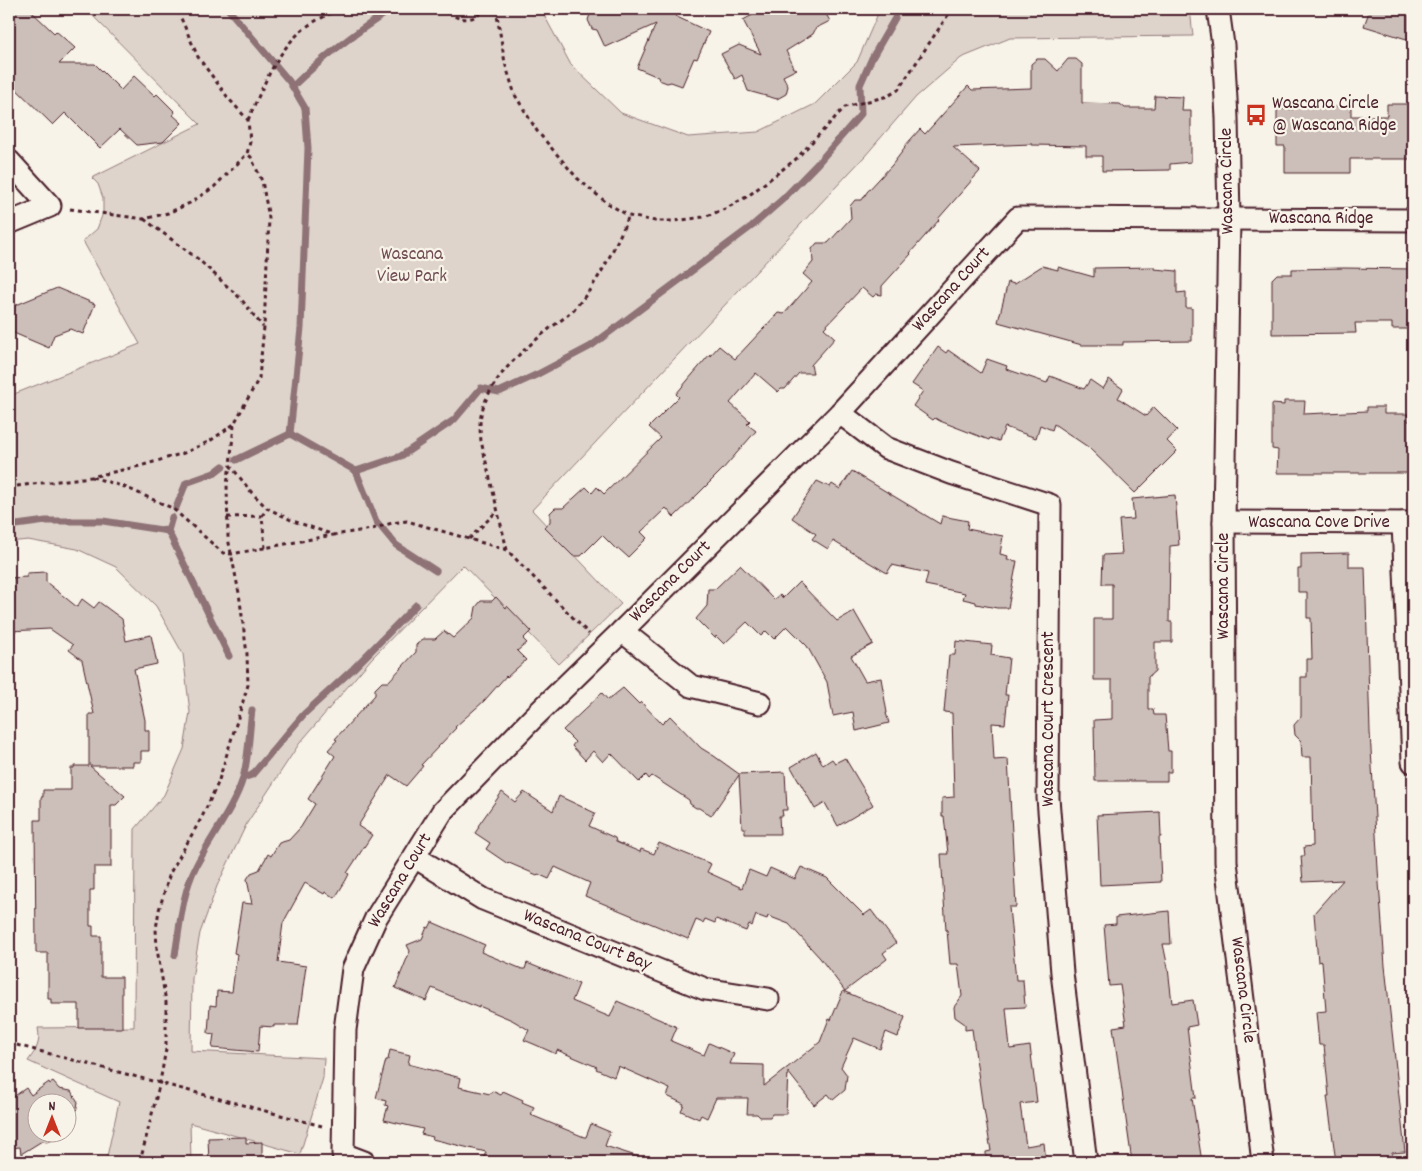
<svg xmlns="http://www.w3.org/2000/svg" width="1422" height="1171" viewBox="0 0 1422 1171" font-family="Dekko,sans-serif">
	<rect width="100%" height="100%" fill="#f7f3e8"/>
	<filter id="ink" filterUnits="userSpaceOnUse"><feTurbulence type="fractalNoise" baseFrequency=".02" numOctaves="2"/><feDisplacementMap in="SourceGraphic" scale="10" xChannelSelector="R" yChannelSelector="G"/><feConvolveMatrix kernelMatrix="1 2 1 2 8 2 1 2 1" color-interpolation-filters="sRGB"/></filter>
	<g filter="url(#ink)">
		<path fill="#ded4cc" stroke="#947a7c" d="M86,9H543L545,17L571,65L621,113L688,137L758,132L815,104L857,62L880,9H1190L1193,36L1010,38L961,58L916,97L865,156L532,510L621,604L559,664L463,565L372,658L299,744L247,823L217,886L200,933L192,978L191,1051L324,1058L323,1078L300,1154L190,1123L191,1162H102L106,1161L119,1102L28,1061C36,1050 41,1043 38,1028L134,1027L135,829L164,795L184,749L190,712L183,654L156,606L116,567L77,549L28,540L9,542V396L140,344L83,241L97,229L103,213V198L98,184L92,178L200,124Z"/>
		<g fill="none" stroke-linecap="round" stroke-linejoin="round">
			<g stroke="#8e7275" stroke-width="7">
				<path d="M228,9L289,81L305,108L308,148L301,328L290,434"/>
				<path d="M293,86C323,57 356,32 392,9"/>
				<path d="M290,434L356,471L401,456L454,420L481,388L499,392L538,374L591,346L752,226L783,199L818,163L861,114L860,85L872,58L895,18"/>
				<path d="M236,460L290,434"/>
				<path d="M356,471L376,521L396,545L436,571"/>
				<path d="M176,508L186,483L214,473L223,466"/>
				<path d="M9,526L46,521H103L168,531L172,517"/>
				<path d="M168,531L229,656"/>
				<path d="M243,778L252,775L304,714L353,669L416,605"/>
				<path d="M175,955C180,926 182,893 196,866C210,839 235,806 243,778C249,756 249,732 252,710"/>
			</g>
		</g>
		<g fill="#ccbfb9" stroke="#4a1f2b">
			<path d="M9,9H29L54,33L56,31L75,48L59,64H95L121,90L134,76L155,96L157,94L175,112L173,115L182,123L163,142L137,145L120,129L100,148L65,113L53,125L9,82Z"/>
			<path d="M592,9H690L675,16L709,32L697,59L694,58L682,86L671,82L667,83L659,80L658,77L637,68L656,24L605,47L597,30L592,29L588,20Z"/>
			<path d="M764,9H823L830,21L816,28L813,34L786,51L793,65L792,67L797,69L783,76L788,86L786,94L777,99L748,91L742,75L735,79L721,54L739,45L761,54L743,20Z"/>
			<path d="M1370,9H1413V41L1364,26Z"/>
			<path d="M1037,59H1045L1058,71L1068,59H1076L1082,64V103L1120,104L1125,108H1154L1155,96L1183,97L1182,111H1191V162L1170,164V170L1102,171V156H1086V146L1032,145V144L953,147L980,171L938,219L939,220L910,253L911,254L882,286V295L876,294L873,297L862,288L824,328L835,338L811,365L813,373H799L785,389H781L778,392L756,373L730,403L750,421L747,424L756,431L722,470L699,493L674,517L666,508L641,532L647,538L628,557L619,549L617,550L602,535L581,556H573L544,527L550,522V513L555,508H563L586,487L592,493L597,487L604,494L661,438L649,427L679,397L676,394L710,354V356L719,346L735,359L778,313L784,314L812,282L803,274L813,262L812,249L817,243H828L851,218L850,206L855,200H862L867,192L892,165L905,148L904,147L920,129L925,134L968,86L972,90L1031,88V64Z"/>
			<path d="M1387,104H1413V159H1350V173H1285V146H1277V109H1294V107H1351V116H1387Z"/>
			<path d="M1042,266L1058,270V267L1094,277V268L1154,267V269L1177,271V293L1186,292V308H1192V341L1123,342V345H1082L998,322L1008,282L1014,284Z"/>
			<path d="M1344,268L1413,269V329H1392V323H1355L1356,333L1272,334V279L1277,274H1292V269Z"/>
			<path d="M57,288L95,304L83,334L70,329L54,335L49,348L9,331V308Z"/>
			<path d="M938,347L946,353L948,350L981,373L987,359L1007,366L1006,369L1047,383L1050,376L1084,389L1090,380L1103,389L1109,379L1123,389L1118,398L1146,416L1154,407L1177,430L1167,441L1177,451L1135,493L1088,447L1054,424L1052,430L1040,425L1036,438L1005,427L999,441L990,438L989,440L940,421L935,418L933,420L913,406L923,391L912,384Z"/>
			<path d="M1284,401H1305L1304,414L1367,411V407H1384V414H1408V421H1413V473H1277L1278,450L1272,449V404L1284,405Z"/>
			<path d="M852,471L940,524L942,516L968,521L967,529L1003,536L1000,554L1008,556L1007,560L1017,561L1008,608H997L976,604V602L963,599L965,593L925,585L928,573L892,565L887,573L833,541L828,549L812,539L816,534L792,518L817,481L830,487L832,484L840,489Z"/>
			<path d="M1175,495L1179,545L1170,546L1169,622H1172V642H1155V671L1148,677V709H1153L1154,715H1165L1168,751H1171V772H1167V781H1095L1094,720L1112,719V680H1094V619H1112V584H1102L1103,555L1122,554L1119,520L1134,519L1132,499Z"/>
			<path d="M1349,553V567H1365L1370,732L1378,869L1385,966L1405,1152L1392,1153L1393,1162H1336L1327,1096H1329L1324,1045H1319L1316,1012L1326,1011L1322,961L1318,962L1314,913L1343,880L1303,882L1301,856H1305L1304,847L1313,846L1311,757H1302L1301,741L1295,735L1294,725L1301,717V677H1307V659H1312L1311,618H1307V592H1298V569H1301V554Z"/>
			<path d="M740,565L774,600L780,595L783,598L799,582L837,621L854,611L873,644L851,656L865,681L881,678L887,713H886L889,723L856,731L853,712L833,716L827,682L807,646L787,626L774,639L766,631L761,636L747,622L724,644L716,636L715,638L696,619L707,606L708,589H715Z"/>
			<path d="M46,572V582L77,607L82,599L94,608L99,602L122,619L126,641L151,635L157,664L134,669L145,720V730H149V751H141V762H133V766H90L125,796L116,805H111V867H94V890H90V926H93V936H101V977H122V1028H79V1004H51V999H48V953H36L35,820H41V797H43V790H71V768H74V766H89V714H94L82,660L69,650L73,645L50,629L9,631V578L27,577V573Z"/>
			<path d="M496,597L506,608L507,606L531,631L523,639L527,643L517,651L526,660L507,677L506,676L484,701L455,727L456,728L421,765L423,766L406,786L390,775L358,826L372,835L347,873L349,874L346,880L335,898L325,892L324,894L305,883L283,923L278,962L306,966L298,1025H274V1027L260,1026L258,1052L212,1048L214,1034L208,1033L210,1005L216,1006L217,991L232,992L237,954L234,953L242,903L252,904L247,879L251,873L259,870L268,854L271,856L279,843L289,840L301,827L315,804L308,799L335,756L328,750L337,740L335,739L375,695V689L382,682H388L416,652V645L423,639H435L444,631L453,638L474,618L476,607L481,601H492Z"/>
			<path d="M956,641L992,645L991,655L1009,658L1005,695H1008L1005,724L992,723L994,760L1008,759L1016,907H1009L1016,980H1023L1025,1007L1006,1008L1010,1049L1030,1046L1037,1102L1020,1104L1026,1146L1044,1143L1046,1162H986V1152L991,1151L984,1109H983L972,1029L965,1030V1024L955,1017L954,1007L962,996L958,964H950L947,930H946L941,854H948L944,816H942V798L954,797L952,713L944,712L949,655H955Z"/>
			<path d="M623,688L639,704L641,702L662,724L670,716L701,748L714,756L739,774L785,772L787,810H782L783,816H779L780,834H745V828H742L739,775L711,816L699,808H696L690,804L689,800L652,776L649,779L646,775L639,782L611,753L603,762L593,751L585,760L572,746L575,742L563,730L602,693L608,700Z"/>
			<path d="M816,752L823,765L832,759L835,763L845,758L873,805L838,826L825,803L815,809L791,767Z"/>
			<path d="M502,792L515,802L524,792L553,811L559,796L595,813L589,826L615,838L616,842L640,852L641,849L654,854L659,843L711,864L707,872L742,888L749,870L766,877L770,868L795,879L801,867L827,878L864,915L871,910L896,943L883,953L887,959L845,991L820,958L789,924L768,916L767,919L756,915L752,926L749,924L746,931L716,919L715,923L705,919L703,923L696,920L688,939L585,896L590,883L555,867L549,879L538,874L537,875L509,863L508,864L486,849L490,843L475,833L479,827L478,826Z"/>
			<path d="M1160,812L1161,837H1159L1161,882L1100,885L1097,815Z"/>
			<path d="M1169,911L1171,944H1163L1168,968L1172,1003L1193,1000L1197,1025L1187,1027L1196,1098H1192L1202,1162H1132L1113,1027L1126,1025L1120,985L1109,986L1104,925L1116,924V917Z"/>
			<path d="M432,922L485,945L481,952L522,969H525L527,963L579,984L572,1001L610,1017L617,1001L677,1027L671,1041L704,1055L709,1043L734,1054L730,1064L764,1065V1086L820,1042L829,1019L831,1020L843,991L905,1017L898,1037L886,1032L880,1049L854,1038L841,1067L847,1075L845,1090L833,1100L828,1094L814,1105L788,1072L786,1114H772L770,1117H760L757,1114H747L748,1098H716L707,1118L701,1115L699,1119L681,1111L684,1104L667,1096L670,1089L618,1066L614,1077L596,1069L597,1067L557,1050L556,1054L536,1045L524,1040L529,1030L512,1020L479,1006V1008L432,988L426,1001L395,988L410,951L407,945L422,939L427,927L429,928Z"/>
			<path d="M390,1050L410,1055L408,1064L461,1078L459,1087L490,1094L492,1091L501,1095L503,1091L523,1100L522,1102L534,1107L531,1115L584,1137H586L591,1124L610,1132L605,1146L642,1158L641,1162H482L486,1152L432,1139L433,1137L421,1134L423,1129L384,1120L388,1106L385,1105L386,1101L376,1098L386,1060H388Z"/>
			<path d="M49,1082L50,1084L53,1082L59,1089L71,1091L78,1102L76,1112L68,1118V1104H38V1134H55V1137L47,1142L42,1141L21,1154L20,1147L9,1148V1100L26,1088L31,1095Z"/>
			<path d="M246,1137V1143L262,1142V1160L261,1162H209L208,1138Z"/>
		</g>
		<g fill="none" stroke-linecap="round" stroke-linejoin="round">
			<g stroke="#4a1f2b" stroke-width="25">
				<g id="minor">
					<path d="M1218,9L1223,45L1227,118L1229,219L1224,522L1226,862L1263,1162"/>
					<path d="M9,161L50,206L9,223"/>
					<path d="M840,413L886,448L951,473L1050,505L1048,798L1062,973L1086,1162"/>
					<path d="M1224,522L1413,523"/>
					<path d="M1403,523L1413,762"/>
					<path d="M622,631L691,686L760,703"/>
					<path d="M415,857L483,899L705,989L768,999"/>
					<path d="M364,1162L343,1154L345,1030L353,969L376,918L442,812L532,719L622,631L840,413L1018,218L1413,220"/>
				</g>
			</g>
			<g stroke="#4a1f2b" stroke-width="3" stroke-dasharray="4 4" stroke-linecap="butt">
				<path d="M452,9L454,16C467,22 476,18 485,9"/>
				<path d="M496,9L505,63L515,95L537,131L577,178L607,203L629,216L655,221H674L704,217L725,209L748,196L796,159L845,107L888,96L898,90L952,9"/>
				<path d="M248,120C263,87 276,51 305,28C315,20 328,15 339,9"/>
				<path d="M70,209L144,219L168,213L190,203L214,187L247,154L250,142L248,120L229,99L198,57L177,9"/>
				<path d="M144,219L198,259L241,299L263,327"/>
				<path d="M234,425L230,465L252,493L267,508L293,521L334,535L372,529L392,523L407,521L507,550L589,634"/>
				<path d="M92,477L125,487L172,508L223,553L232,554L333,535"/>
				<path d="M9,487L91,477L140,466L184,453L210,441L234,424L259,378L264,327L269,218L262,181L251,157L247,154"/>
				<path d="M227,517L262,516"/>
				<path d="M469,539L497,511"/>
				<path d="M265,548L262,516L267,508"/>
				<path d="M507,550L481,441C480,431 479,420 482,411C492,376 522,351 549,329C557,323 568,316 575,308C600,281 614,248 629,216"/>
				<path d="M9,1043L322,1126"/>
				<path d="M140,1162L160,1082L166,1049V1002L157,949L156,929L159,910L170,873L202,817L218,783L248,685L247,654L239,593L228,538L227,484L230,465"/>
			</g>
			<use href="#minor" stroke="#f7f3e8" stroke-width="21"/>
		</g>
	</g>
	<defs>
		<g id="bus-bare" transform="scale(1.725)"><path d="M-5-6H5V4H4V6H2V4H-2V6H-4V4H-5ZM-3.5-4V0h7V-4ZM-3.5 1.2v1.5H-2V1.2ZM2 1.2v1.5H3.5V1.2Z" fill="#c8321e" stroke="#f7f3e8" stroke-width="2.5" paint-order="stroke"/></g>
	</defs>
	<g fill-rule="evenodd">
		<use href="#bus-bare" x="1256" y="115"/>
	</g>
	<g text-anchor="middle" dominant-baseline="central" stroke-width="4.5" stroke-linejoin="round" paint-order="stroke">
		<g font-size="19" fill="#4a1f2b" stroke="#f7f3e8" text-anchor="start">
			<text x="1272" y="104">Wascana Circle<tspan x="1272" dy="22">@ Wascana Ridge</tspan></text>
		</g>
		<g font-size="19" fill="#4a1f2b" stroke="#f7f3e8">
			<text transform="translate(1228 181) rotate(-91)">Wascana Circle</text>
			<text x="1321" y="219">Wascana Ridge</text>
			<text transform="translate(952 290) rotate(-48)">Wascana Court</text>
			<text x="1319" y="523">Wascana Cove Drive</text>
			<text transform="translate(671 582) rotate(-45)">Wascana Court</text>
			<text transform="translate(1224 586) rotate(-90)">Wascana Circle</text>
			<text transform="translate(1049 719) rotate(-90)">Wascana Court Crescent</text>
			<text transform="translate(401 881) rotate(-59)">Wascana Court</text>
			<text transform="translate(587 941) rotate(22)">Wascana Court Bay</text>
			<text transform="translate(1242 990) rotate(83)">Wascana Circle</text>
		</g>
		<g font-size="19" fill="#6f4c53" stroke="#f7f3e8">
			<text x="412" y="255">Wascana<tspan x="412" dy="22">View Park</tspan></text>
		</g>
	</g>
	<rect width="1422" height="1171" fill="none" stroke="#f7f3e8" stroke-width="30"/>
	<rect x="15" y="15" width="1392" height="1141" fill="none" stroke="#4a1f2b" stroke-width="2" filter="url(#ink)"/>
	<g transform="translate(52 1118)"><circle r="24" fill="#f7f3e8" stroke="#b29e9c"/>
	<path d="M0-4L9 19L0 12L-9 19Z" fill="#c8321e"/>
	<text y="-8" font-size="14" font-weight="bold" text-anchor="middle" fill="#4a1f2b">N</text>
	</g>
</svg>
